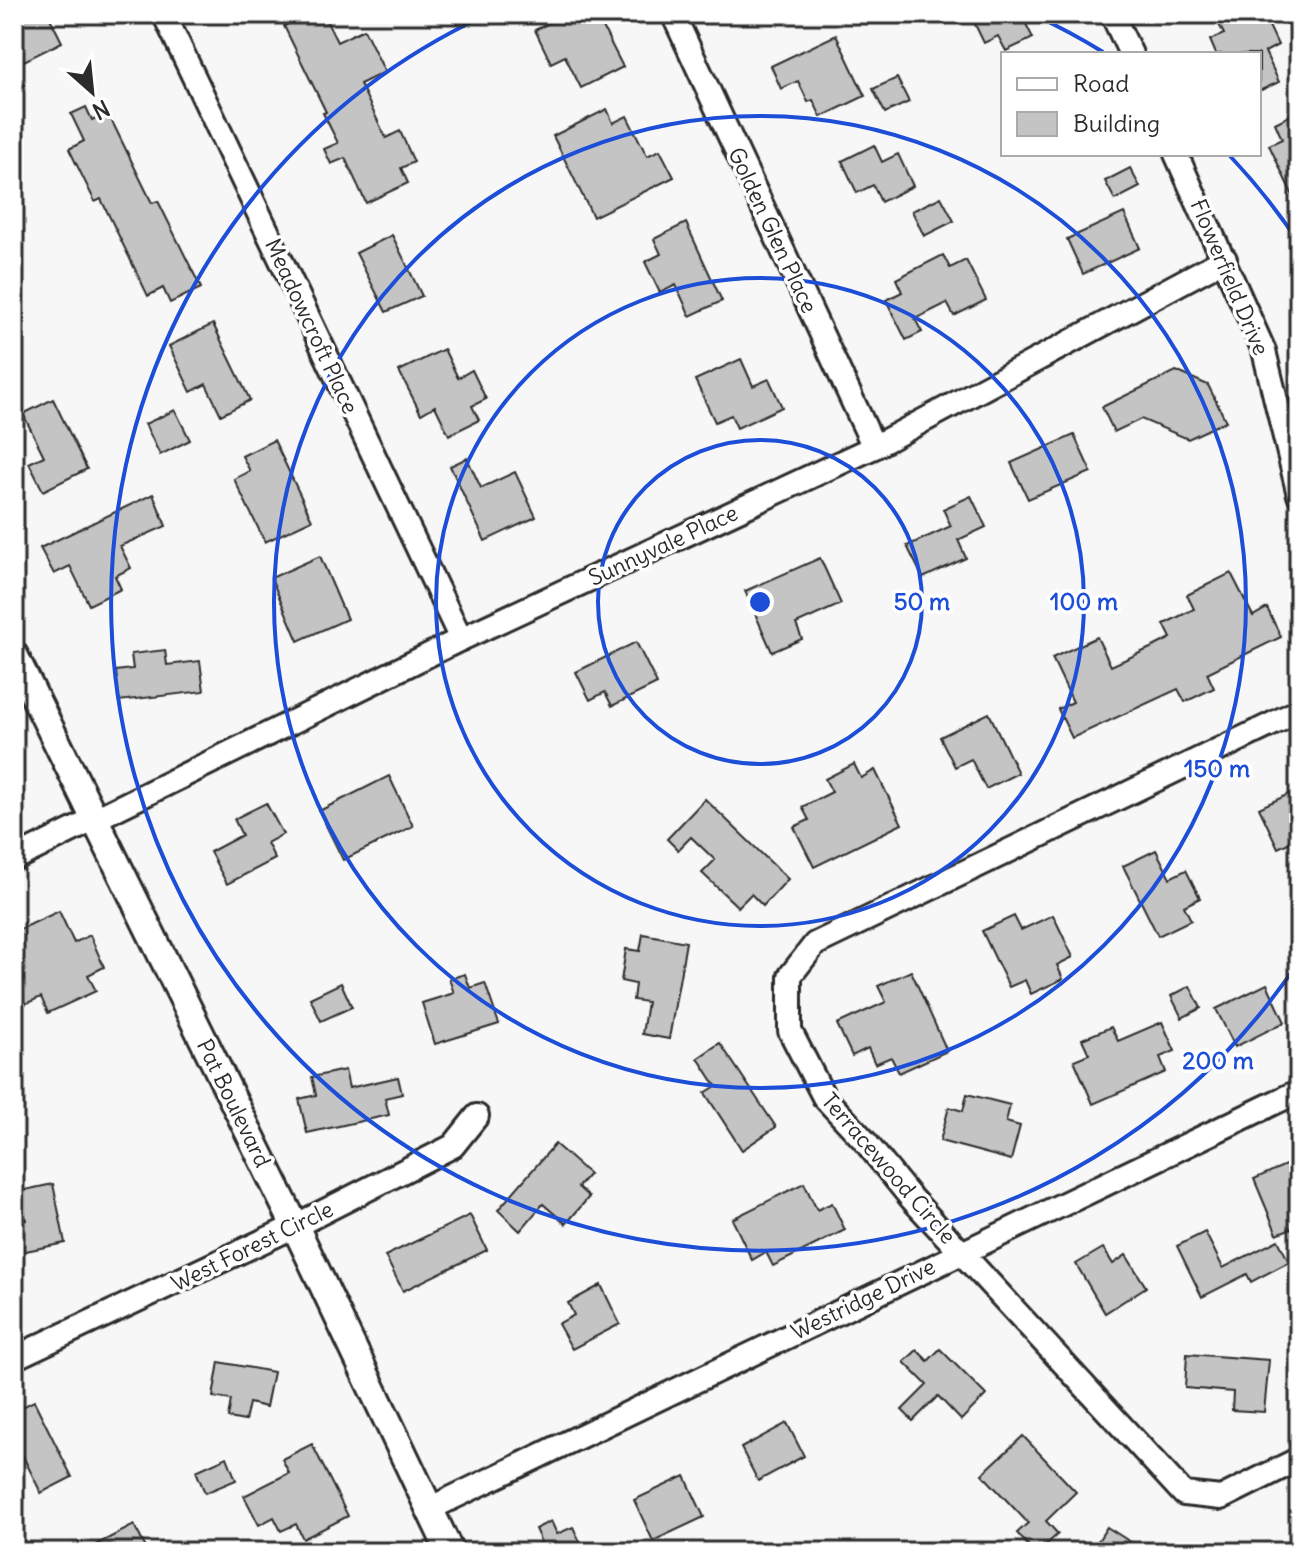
<svg xmlns="http://www.w3.org/2000/svg" width="1313" height="1566" viewBox="0 0 1313 1566" font-family="Delius,sans-serif">
	<rect width="100%" height="100%" fill="#f7f7f7"/>
	<filter id="ink" filterUnits="userSpaceOnUse"><feTurbulence type="fractalNoise" baseFrequency=".0125" numOctaves="2"/><feDisplacementMap in="SourceGraphic" scale="16" xChannelSelector="R" yChannelSelector="G"/><feConvolveMatrix kernelMatrix="1 2 1 2 8 2 1 2 1" color-interpolation-filters="sRGB"/></filter>
	<g filter="url(#ink)">
		<g fill="#c4c4c4" stroke="#2b2b2b" stroke-width="2">
			<path d="M14,14H48L62,42L24,61L14,41Z"/>
			<path d="M307,14H323L337,42L364,29L385,72L360,84L386,138L400,131L414,162L401,168L408,183L366,203L345,158L331,164L324,149L338,143L323,113L326,112L284,26Z"/>
			<path d="M567,14H596L623,67L581,88L565,56L551,63L535,30Z"/>
			<path d="M970,14H1021L1033,38L1006,51L998,36L984,43Z"/>
			<path d="M1226,14H1248L1251,21L1264,15L1278,45L1265,52L1279,82L1259,91V54H1216L1210,40L1224,34L1216,19Z"/>
			<path d="M836,35L865,96L821,117L813,100L808,102L798,81L781,89L771,66Z"/>
			<path d="M897,78L909,102L885,113L873,89Z"/>
			<path d="M86,107L92,120L108,113L152,203L158,201L201,288L170,303L163,288L148,296L101,199L95,202L69,149L84,141L71,114Z"/>
			<path d="M607,109L613,123L627,116L647,156L660,150L674,177L593,217L553,136Z"/>
			<path d="M1299,111V209L1269,145L1282,139L1275,123Z"/>
			<path d="M874,145L882,162L898,154L913,186L881,202L873,185L857,193L842,161Z"/>
			<path d="M1130,168L1140,187L1115,200L1105,181Z"/>
			<path d="M941,197L954,221L924,236L912,211Z"/>
			<path d="M1124,213L1140,248L1083,274L1067,239Z"/>
			<path d="M686,223L722,301L690,316L676,285L660,293L645,262L661,254L654,239Z"/>
			<path d="M392,235L422,296L386,312L356,253Z"/>
			<path d="M943,255L950,268L966,260L986,300L954,316L947,303L915,319L922,332L906,340L886,300L902,292L896,279Z"/>
			<path d="M213,324L250,400L221,415L206,384L191,392L169,346Z"/>
			<path d="M444,349L458,378L472,370L486,399L472,406L479,420L449,435L435,406L421,414L399,371Z"/>
			<path d="M741,359L753,386L769,379L782,407L737,428L731,415L715,422L695,380Z"/>
			<path d="M1176,371L1208,385L1226,421L1188,439L1141,419L1114,432L1102,407Z"/>
			<path d="M53,399L87,469L43,491L29,463L44,456L23,414Z"/>
			<path d="M175,410L190,440L160,455L145,424Z"/>
			<path d="M1074,435L1091,472L1028,499L1011,463Z"/>
			<path d="M274,440L312,520L265,542L234,479L250,471L242,456Z"/>
			<path d="M467,458L481,488L515,472L536,517L485,541L450,466Z"/>
			<path d="M153,494L166,526L120,546L131,568L115,576L121,589L89,605L70,566L54,574L40,548Z"/>
			<path d="M971,496L986,527L958,540L966,558L923,578L907,546L951,526L943,509Z"/>
			<path d="M320,556L347,619L298,641L271,578Z"/>
			<path d="M820,558L841,604L796,624L802,639L772,652L745,591Z"/>
			<path d="M1231,573L1253,616L1267,608L1281,637L1207,673L1214,688L1185,702L1178,689L1072,738L1058,709L1073,702L1052,658L1097,637L1111,666L1155,646L1171,638L1164,624L1194,609L1187,595Z"/>
			<path d="M636,642L657,684L612,706L605,692L590,700L576,672Z"/>
			<path d="M165,650L167,665L200,661L204,691L119,701L116,671L133,669L131,654Z"/>
			<path d="M989,713L1018,773L986,789L971,759L955,767L940,737Z"/>
			<path d="M854,764L861,778L875,770L902,824L814,867L794,827L809,820L802,807L832,792L825,779Z"/>
			<path d="M389,776L413,826L343,860L319,811Z"/>
			<path d="M1291,793L1299,811V838L1278,848L1259,808Z"/>
			<path d="M705,799L788,879L763,906L751,894L738,907L702,873L715,860L691,837L678,850L667,839Z"/>
			<path d="M266,803L283,834L267,843L275,859L227,884L210,852L242,835L234,819Z"/>
			<path d="M1156,850L1170,878L1186,870L1200,898L1184,906L1191,920L1158,936L1123,866Z"/>
			<path d="M59,911L74,943L90,935L104,967L88,975L96,991L48,1013L41,997L25,1004L14,981V932Z"/>
			<path d="M1053,915L1073,957L1057,965L1063,979L1031,994L1025,980L1009,987L982,931L1014,916L1021,930Z"/>
			<path d="M643,934L686,942L669,1039L642,1034L647,1002L633,1000L635,984L621,981L626,949L640,951Z"/>
			<path d="M911,971L947,1051L899,1073L891,1057L875,1064L868,1048L852,1056L837,1024L886,1002L878,986Z"/>
			<path d="M465,974L470,988L485,983L499,1024L435,1044L422,1003L454,993L449,979Z"/>
			<path d="M341,983L352,1007L321,1021L310,998Z"/>
			<path d="M1267,984L1285,1022L1235,1047L1216,1009Z"/>
			<path d="M1190,986L1201,1008L1182,1018L1171,996Z"/>
			<path d="M1162,1022L1175,1051L1160,1057L1166,1072L1093,1104L1074,1060L1089,1054L1082,1039L1111,1027L1118,1041Z"/>
			<path d="M720,1043L776,1127L742,1150L705,1093L716,1086L698,1058Z"/>
			<path d="M345,1070L349,1088L398,1077L402,1094L385,1098L389,1115L307,1133L299,1099L316,1095L312,1077Z"/>
			<path d="M967,1094L1010,1105L1006,1122L1020,1126L1011,1160L940,1141L949,1107L963,1111Z"/>
			<path d="M555,1144L589,1174L578,1187L589,1197L566,1224L543,1204L520,1231L498,1210Z"/>
			<path d="M1299,1159V1225L1277,1234L1254,1179Z"/>
			<path d="M804,1183L817,1210L832,1203L845,1230L773,1266L766,1252L752,1260L732,1219Z"/>
			<path d="M53,1184L65,1243L16,1253L14,1223L26,1220L20,1191Z"/>
			<path d="M470,1215L487,1250L403,1291L385,1256Z"/>
			<path d="M1205,1232L1223,1268L1278,1240L1289,1262L1251,1282L1247,1274L1202,1297L1177,1246Z"/>
			<path d="M1103,1248L1113,1264L1126,1255L1146,1287L1105,1313L1076,1264Z"/>
			<path d="M601,1285L620,1324L572,1349L558,1324L574,1315L568,1303Z"/>
			<path d="M940,1349L986,1395L961,1420L938,1396L913,1421L902,1410L927,1385L904,1362L917,1350L928,1361Z"/>
			<path d="M1187,1354L1269,1360L1264,1412L1232,1410L1233,1392L1185,1388Z"/>
			<path d="M219,1362L273,1372L266,1407L249,1403L245,1421L228,1418L231,1400L213,1397Z"/>
			<path d="M34,1401L72,1477L41,1493L14,1438V1411Z"/>
			<path d="M787,1423L804,1456L758,1481L741,1448Z"/>
			<path d="M1023,1436L1076,1492L1046,1521L1058,1534L1038,1552H1034L1017,1533L1028,1523L982,1474Z"/>
			<path d="M312,1444L348,1516L303,1539L296,1524L281,1531L274,1517L259,1525L244,1496L289,1473L282,1459Z"/>
			<path d="M227,1457L236,1480L205,1493L196,1471Z"/>
			<path d="M685,1476L704,1517L653,1541L634,1500Z"/>
			<path d="M551,1521L557,1534L573,1527L585,1552H521L541,1542L535,1529Z"/>
			<path d="M134,1525L148,1552H82Z"/>
			<path d="M1107,1527L1146,1552H1091Z"/>
		</g>
		<g fill="none" stroke-linecap="round" stroke-linejoin="round">
			<g stroke="#2b2b2b" stroke-width="28">
				<g id="minor">
					<path d="M164,14L461,639"/>
					<path d="M673,14L874,447"/>
					<path d="M1112,14L1131,54"/>
					<path d="M1176,154L1264,351L1299,495"/>
					<path d="M1299,711L815,944L790,976V1031L824,1097L863,1139L911,1198L1184,1494L1221,1498L1299,1459"/>
					<path d="M14,859L461,639L874,447L1225,259"/>
					<path d="M14,1358L295,1226L453,1146L477,1116"/>
					<path d="M429,1509L1299,1091"/>
				</g>
			</g>
			<g stroke="#2b2b2b" stroke-width="32">
				<path id="tertiary" d="M14,655L295,1226L450,1552"/>
			</g>
			<use href="#minor" stroke="#fff" stroke-width="22"/>
			<use href="#tertiary" stroke="#fff" stroke-width="26"/>
		</g>
	</g>
	<g fill="none" stroke="#1d4ed8" stroke-width="4">
		<circle cx="760" cy="602" r="162"/>
		<circle cx="760" cy="602" r="324"/>
		<circle cx="760" cy="602" r="486"/>
		<path d="M1297 964A648 648 0 1 1 486 15M1034 15A648 648 0 0 1 1103 52M1230 156A648 648 0 0 1 1297 240"/>
	</g>
	<g text-anchor="middle" dominant-baseline="central" stroke-width="7" stroke-linejoin="round" paint-order="stroke">
		<g font-size="22" fill="#2b2b2b" stroke="#fff">
			<text transform="translate(773 230) rotate(65)">Golden Glen Place</text>
			<text transform="translate(1230 277) rotate(67)">Flowerfield Drive</text>
			<text transform="translate(312 326) rotate(65)">Meadowcroft Place</text>
			<text transform="translate(663 545) rotate(-25)">Sunnyvale Place</text>
			<text transform="translate(234 1103) rotate(64)">Pat Boulevard</text>
			<text transform="translate(889 1168) rotate(49)">Terracewood Circle</text>
			<text transform="translate(252 1246) rotate(-26)">West Forest Circle</text>
			<text transform="translate(863 1299) rotate(-26)">Westridge Drive</text>
		</g>
	</g>
	<circle cx="760" cy="602" r="12" fill="#1d4ed8" stroke="#fff" stroke-width="4"/>
	<g font-size="24" text-anchor="middle" font-weight="bold" fill="#1d4ed8" stroke="#fff" stroke-width="7" stroke-linejoin="round" paint-order="stroke">
		<text x="922" y="610">50 m</text>
		<text x="1084" y="610">100 m</text>
		<text x="1217" y="777">150 m</text>
		<text x="1218" y="1069">200 m</text>
	</g>
	<rect width="1313" height="1566" fill="none" stroke="#fff" stroke-width="48"/>
	<rect x="24" y="24" width="1265" height="1518" fill="none" stroke="#2b2b2b" stroke-width="3" filter="url(#ink)"/>
	<rect x="1001" y="52" width="260" height="104" fill="#ffffff" stroke="#aaaaaa" stroke-width="2"/>
	<rect x="1017" y="78" width="40" height="12" fill="#ffffff" stroke="#aaaaaa" stroke-width="2"/>
	<text x="1073" y="92" font-size="24" fill="#2b2b2b">Road</text>
	<rect x="1017" y="112" width="40" height="24" fill="#c4c4c4" stroke="#aaaaaa" stroke-width="2"/>
	<text x="1073" y="132" font-size="24" fill="#2b2b2b">Building</text>
	<g transform="translate(92 92) rotate(153)" stroke="#ffffff" stroke-width="6" paint-order="stroke">
	<path d="M0-6L14 30L0 20L-14 30Z" fill="#2b2b2b"/>
	<text y="-12" font-size="22" font-weight="bold" text-anchor="middle" fill="#2b2b2b">N</text>
	</g>
</svg>
